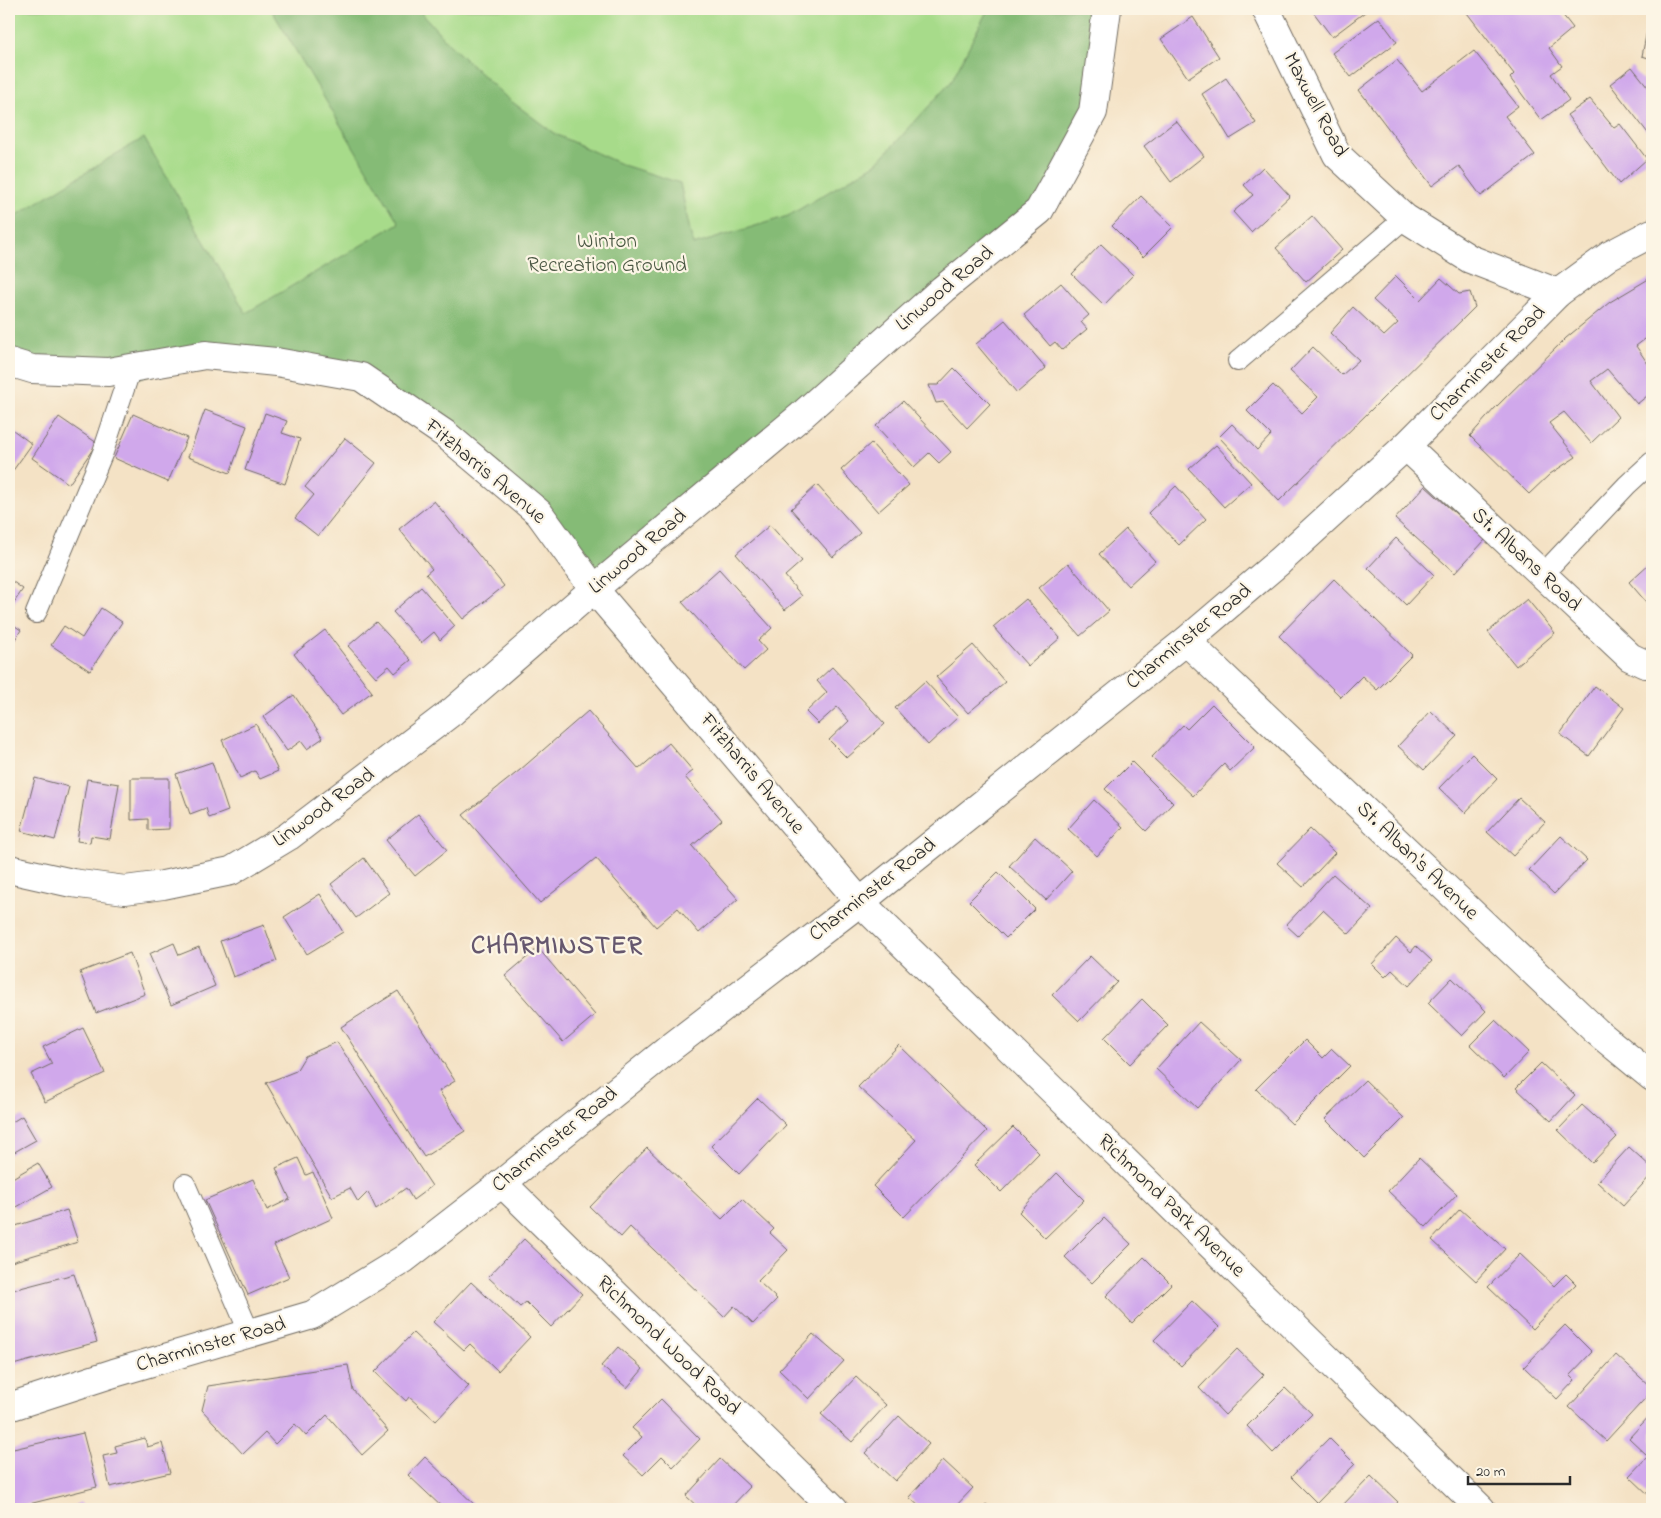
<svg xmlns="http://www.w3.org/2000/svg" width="1661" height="1518" viewBox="0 0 1661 1518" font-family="'Indie Flower',sans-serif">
	<rect width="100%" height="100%" fill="#fcf5e5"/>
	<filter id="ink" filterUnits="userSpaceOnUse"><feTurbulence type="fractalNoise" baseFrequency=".02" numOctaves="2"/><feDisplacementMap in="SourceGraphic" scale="10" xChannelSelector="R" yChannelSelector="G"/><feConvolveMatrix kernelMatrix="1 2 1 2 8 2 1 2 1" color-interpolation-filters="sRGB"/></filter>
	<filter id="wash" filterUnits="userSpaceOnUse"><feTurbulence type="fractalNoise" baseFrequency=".0096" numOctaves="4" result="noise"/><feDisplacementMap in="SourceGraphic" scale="20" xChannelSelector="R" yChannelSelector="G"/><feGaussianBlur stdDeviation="1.12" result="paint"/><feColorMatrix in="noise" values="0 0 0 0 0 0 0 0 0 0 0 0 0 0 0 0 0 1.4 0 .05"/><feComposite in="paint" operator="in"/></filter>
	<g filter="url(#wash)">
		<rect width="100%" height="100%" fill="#f4e2c5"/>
		<path fill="#a7db8a" stroke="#69835a" d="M9,9H1103L539,513L361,377L205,355L9,362Z"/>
		<path fill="#85bb76" stroke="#587350" d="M271,9H418L449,44L507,98L555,134L623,165L680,183L693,245L788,216L877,163L951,82L988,9H1107L1093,112L1039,211L594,589L539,513L361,377L205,355L126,383L9,357V220L116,154L144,138L246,313L399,223Z"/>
		<g id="blocks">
			<g fill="#d0a8eb">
				<path d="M1319,9H1369L1332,37L1314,13Z"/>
				<path d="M1464,9H1558L1573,28L1549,48L1562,66L1551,74L1569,100L1541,120L1510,78L1514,74Z"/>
				<path d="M1651,10H1652V59L1642,56Z"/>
				<path d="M1193,17L1219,57L1188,78L1161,39Z"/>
				<path d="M1379,18L1397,42L1351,77L1332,53Z"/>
				<path d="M1474,51L1518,106L1505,116L1535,155L1481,196L1459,166L1432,186L1359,90L1397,60L1422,91Z"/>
				<path d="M1632,67L1652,92V136L1651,137L1610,84Z"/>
				<path d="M1226,78L1256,123L1230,139L1202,94Z"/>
				<path d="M1590,99L1614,128L1620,124L1647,159L1619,184L1567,115Z"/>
				<path d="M1176,121L1204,156L1171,182L1144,146Z"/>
				<path d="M1263,167L1290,196L1251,232L1233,212L1253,195L1244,185Z"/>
				<path d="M1141,196L1173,227L1143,257L1112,226Z"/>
				<path d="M1312,216L1342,250L1306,282L1276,248Z"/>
				<path d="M1101,244L1133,275L1104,305L1072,274Z"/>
				<path d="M1396,276L1420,300L1441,278L1459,294L1470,292L1475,307L1279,501L1219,437L1232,424L1257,450L1271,435L1247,411L1273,385L1302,413L1318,397L1290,371L1313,347L1342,375L1359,360L1330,333L1353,307L1384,336L1398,323L1373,300Z"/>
				<path d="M1652,277V341L1649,336L1636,346L1652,370V392L1637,404L1607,369L1591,381L1618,417L1591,443L1564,412L1549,423L1576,457L1550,474L1529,494L1470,436L1495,408L1566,338L1610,302Z"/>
				<path d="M1061,283L1089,315L1081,322L1087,329L1062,350L1055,342L1050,346L1024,315Z"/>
				<path d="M1005,320L1046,368L1017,393L976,344Z"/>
				<path d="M954,368L990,404L967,428L943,402L936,403L929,385H938Z"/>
				<path d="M903,401L951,452L939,463L929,453L914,467L876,426Z"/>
				<path d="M205,410L247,426L230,473L188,457Z"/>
				<path d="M265,413L287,421L282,433L300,439L285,484L245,470Z"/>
				<path d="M133,414L187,438L168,482L114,458Z"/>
				<path d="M59,417L97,443L69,484L32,458Z"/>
				<path d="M9,427L32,444L9,476Z"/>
				<path d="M345,438L376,463L318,536L295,518L314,495L305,487Z"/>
				<path d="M871,443L909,485L878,512L841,470Z"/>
				<path d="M1216,445L1251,483L1224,507L1189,469Z"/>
				<path d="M817,485L860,533L833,557L791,509Z"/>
				<path d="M1176,486L1206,519L1179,545L1148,513Z"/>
				<path d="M1425,486L1485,540L1455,573L1395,519Z"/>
				<path d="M434,501L504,586L463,619L426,574L432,569L399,529Z"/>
				<path d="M770,525L802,561L785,576L802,596L785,610L736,554Z"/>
				<path d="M1126,529L1155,561L1128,586L1099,554Z"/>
				<path d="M1396,538L1434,575L1406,605L1368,568Z"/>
				<path d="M1651,562L1652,564V609L1629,582Z"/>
				<path d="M1068,563L1109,611L1080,636L1039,588Z"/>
				<path d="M719,569L772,628L758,641L766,650L744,670L682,602Z"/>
				<path d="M9,579L23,589L9,610Z"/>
				<path d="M1334,579L1412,655L1377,690L1362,676L1341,697L1279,636Z"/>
				<path d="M421,587L455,626L440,640L434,632L421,643L393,612Z"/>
				<path d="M1026,599L1060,638L1028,666L993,627Z"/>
				<path d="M1527,599L1555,633L1516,666L1488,632Z"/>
				<path d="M101,608L122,622L90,671L51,645L64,626L82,638Z"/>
				<path d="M9,622L21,630L9,649Z"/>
				<path d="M376,622L411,660L395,673L389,666L376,677L348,646Z"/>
				<path d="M325,630L372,692L341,715L294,654Z"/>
				<path d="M973,645L1005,682L968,713L936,677Z"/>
				<path d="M832,667L885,724L847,758L829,740L849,721L837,707L818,724L806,712L827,692L817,681Z"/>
				<path d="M925,681L958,717L928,745L895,708Z"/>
				<path d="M1595,686L1624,708L1589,756L1560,734Z"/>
				<path d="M294,695L323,738L307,749L301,741L287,751L263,717Z"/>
				<path d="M1212,704L1255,747L1230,771L1224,764L1193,796L1152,757L1183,725L1187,729Z"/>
				<path d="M588,711L639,769L669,743L693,771L685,777L722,820L692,846L738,899L699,933L678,908L656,927L596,858L540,903L463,815L520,770Z"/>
				<path d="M1431,711L1457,736L1424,770L1398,746Z"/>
				<path d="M256,724L278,771L260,779L255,771L240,778L222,740Z"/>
				<path d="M1472,754L1497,779L1465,813L1439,788Z"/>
				<path d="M212,762L228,811L209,818L206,808L190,814L176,774Z"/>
				<path d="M1132,762L1173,803L1146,831L1105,789Z"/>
				<path d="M9,764L13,766L9,776Z"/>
				<path d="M35,778L69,787L55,840L21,831Z"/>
				<path d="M131,778H169V829L148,830V819L131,820Z"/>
				<path d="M87,779L119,784L110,839L91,836L90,843L77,841Z"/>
				<path d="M9,783L13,785L9,795Z"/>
				<path d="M1519,798L1545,822L1513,856L1487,832Z"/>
				<path d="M1094,800L1123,827L1097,856L1068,829Z"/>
				<path d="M418,814L447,850L415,876L386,840Z"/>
				<path d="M1310,829L1335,853L1303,887L1277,863Z"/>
				<path d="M1561,836L1587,860L1554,894L1529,870Z"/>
				<path d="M1035,837L1072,871L1046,900L1009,866Z"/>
				<path d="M364,858L389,893L356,918L331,884Z"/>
				<path d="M998,872L1035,909L1006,938L969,901Z"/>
				<path d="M1333,874L1372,909L1349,934L1323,910L1298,936L1286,925Z"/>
				<path d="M320,894L343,932L307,954L284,917Z"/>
				<path d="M264,925L277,961L233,977L220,941Z"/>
				<path d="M1396,938L1411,952L1416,946L1432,961L1409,986L1392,970L1385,977L1372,964Z"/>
				<path d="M174,943L179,955L199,947L215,986L171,1005L149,954Z"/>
				<path d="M538,948L595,1015L563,1042L505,976Z"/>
				<path d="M130,953L145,994L96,1013L80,972Z"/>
				<path d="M1090,956L1117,982L1079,1021L1052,995Z"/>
				<path d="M1452,978L1486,1011L1462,1036L1428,1003Z"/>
				<path d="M398,991L455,1081L439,1091L465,1131L424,1157L341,1027Z"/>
				<path d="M1142,999L1168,1025L1130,1064L1104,1038Z"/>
				<path d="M1495,1020L1529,1052L1504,1078L1470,1045Z"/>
				<path d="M1199,1022L1241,1060L1197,1108L1156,1069Z"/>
				<path d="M83,1028L105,1073L45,1102L31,1074L52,1064L43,1047Z"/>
				<path d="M1305,1040L1323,1058L1332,1049L1350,1066L1292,1124L1256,1089Z"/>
				<path d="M337,1042L432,1186L413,1200L406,1188L376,1209L368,1192L358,1202L350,1188L332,1197L266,1083L296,1071L305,1056Z"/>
				<path d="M899,1045L987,1131L904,1217L873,1186L916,1140L858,1087Z"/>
				<path d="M1541,1063L1575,1095L1551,1121L1516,1088Z"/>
				<path d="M1365,1080L1404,1118L1364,1158L1325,1119Z"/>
				<path d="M758,1098L786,1125L739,1174L711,1146Z"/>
				<path d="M1582,1105L1617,1137L1592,1163L1558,1130Z"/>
				<path d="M22,1116L36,1140L9,1155V1124Z"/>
				<path d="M1013,1127L1039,1153L1001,1192L974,1165Z"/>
				<path d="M1629,1147L1652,1168V1174L1623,1206L1597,1182Z"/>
				<path d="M647,1148L722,1219L742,1199L774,1229L770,1233L788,1250L758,1281L777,1299L753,1324L734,1306L724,1317L630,1227L621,1237L590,1207Z"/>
				<path d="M298,1158L306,1175L313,1172L333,1218L274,1245L289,1277L248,1295L205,1200L253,1179L267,1210L290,1199L276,1168Z"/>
				<path d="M1419,1158L1457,1194L1426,1227L1388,1191Z"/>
				<path d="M38,1163L52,1187L15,1208L9,1198V1180Z"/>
				<path d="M1057,1173L1084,1200L1045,1238L1019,1212Z"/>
				<path d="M1460,1209L1505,1249L1476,1281L1432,1240Z"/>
				<path d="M67,1210L78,1242L11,1262L9,1256V1228Z"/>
				<path d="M1104,1218L1131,1244L1092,1283L1065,1257Z"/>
				<path d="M524,1239L582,1294L551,1327L526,1302L520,1307L488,1277Z"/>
				<path d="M1520,1254L1554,1286L1566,1274L1576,1284L1532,1329L1488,1287Z"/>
				<path d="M1144,1257L1171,1284L1132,1323L1106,1296Z"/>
				<path d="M74,1274L97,1342L13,1365L9,1362V1291Z"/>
				<path d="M471,1282L530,1337L498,1371L470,1344L464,1350L433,1322Z"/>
				<path d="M1192,1301L1219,1327L1181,1366L1154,1340Z"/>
				<path d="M1565,1325L1592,1352L1570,1375L1575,1380L1557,1399L1524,1367Z"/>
				<path d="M413,1333L469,1386L436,1421L409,1397L406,1401L375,1372Z"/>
				<path d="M813,1334L844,1361L809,1399L779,1370Z"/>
				<path d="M618,1347L643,1369L627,1388L601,1366Z"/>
				<path d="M1237,1349L1264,1375L1225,1415L1199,1388Z"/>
				<path d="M1616,1355L1652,1388V1391L1606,1441L1569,1407Z"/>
				<path d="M348,1365L353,1390L388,1431L362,1455L327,1415L306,1436L295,1424L275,1444L265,1433L243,1454L202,1410L208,1386Z"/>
				<path d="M856,1377L886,1405L852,1442L821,1414Z"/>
				<path d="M1285,1388L1312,1414L1273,1453L1247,1426Z"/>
				<path d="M661,1399L700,1439L673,1467L662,1456L643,1475L623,1456L642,1437L632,1428Z"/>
				<path d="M1652,1413V1498L1629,1476L1648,1456L1629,1438Z"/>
				<path d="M899,1416L929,1444L895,1481L865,1453Z"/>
				<path d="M83,1433L97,1487L25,1505L26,1509H9V1450Z"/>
				<path d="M145,1438L147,1447L162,1443L170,1473L110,1487L103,1456L117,1453L115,1446Z"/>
				<path d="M1329,1438L1355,1464L1317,1503L1291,1477Z"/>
				<path d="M425,1457L479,1509H444L408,1475Z"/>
				<path d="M720,1459L750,1487L729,1509H700L686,1496Z"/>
				<path d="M943,1460L973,1488L953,1509H922L909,1497Z"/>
				<path d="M1371,1476L1398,1502L1391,1509H1339Z"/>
				<path d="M80,1502L85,1509H68Z"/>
				<path d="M986,1504L992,1509H981Z"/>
			</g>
		</g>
	</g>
	<g filter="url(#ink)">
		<use href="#blocks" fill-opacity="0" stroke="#716b61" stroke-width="1"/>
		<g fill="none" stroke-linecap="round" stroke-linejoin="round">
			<g stroke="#716b61" stroke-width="22">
				<g id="service">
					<path d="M1238,361L1405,218"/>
					<path d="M1542,575L1627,485L1652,462"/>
					<path d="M36,613L103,452L131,368"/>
					<path d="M185,1184L250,1334"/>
				</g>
			</g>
			<g stroke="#716b61" stroke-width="30">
				<g id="minor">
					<path d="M1266,9L1337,155L1405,218L1470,259L1558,293"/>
					<path d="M9,362L32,369L108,372L205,355L276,362L361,377L445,434L539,513L594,589L860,902L1481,1509"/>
					<path d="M1406,446L1630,657L1645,664H1652"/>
					<path d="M1186,641L1596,1031L1652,1077"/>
					<path d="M9,869L72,883L125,890L163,885L231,871L289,836L453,711L594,589L801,416L943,289L1039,211L1093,112L1107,9"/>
					<path d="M502,1183L834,1509"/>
				</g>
			</g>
			<g stroke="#716b61" stroke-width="30">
				<path id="secondary" d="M9,1407L114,1373L312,1315L404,1259L502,1183L670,1048L860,902L1186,641L1280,561L1406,446L1558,293L1610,255L1652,233"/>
			</g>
			<use href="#service" stroke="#fff" stroke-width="20"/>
			<use href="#minor" stroke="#fff" stroke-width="28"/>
			<use href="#secondary" stroke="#fff" stroke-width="28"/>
		</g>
	</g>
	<g text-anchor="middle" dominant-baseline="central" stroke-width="4.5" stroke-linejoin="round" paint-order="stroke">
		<g font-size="21" fill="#2b2b2b" stroke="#fcf5e5">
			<text transform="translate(1315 105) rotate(62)">Maxwell Road</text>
			<text transform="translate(945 289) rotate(-40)">Linwood Road</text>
			<text transform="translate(1488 364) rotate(-45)">Charminster Road</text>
			<text transform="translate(485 472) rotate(40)">Fitzharris Avenue</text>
			<text transform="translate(638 552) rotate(-40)">Linwood Road</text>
			<text transform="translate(1526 560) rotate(43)">St. Albans Road</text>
			<text transform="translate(1189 637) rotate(-39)">Charminster Road</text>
			<text transform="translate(752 774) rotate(50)">Fitzharris Avenue</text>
			<text transform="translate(324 808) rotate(-36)">Linwood Road</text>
			<text transform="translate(1417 861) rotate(44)">St. Alban's Avenue</text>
			<text transform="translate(873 890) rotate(-38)">Charminster Road</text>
			<text transform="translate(555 1140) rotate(-39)">Charminster Road</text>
			<text transform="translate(1171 1206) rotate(44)">Richmond Park Avenue</text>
			<text transform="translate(211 1345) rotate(-16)">Charminster Road</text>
			<text transform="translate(668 1346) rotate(44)">Richmond Wood Road</text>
		</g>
		<g font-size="21" fill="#4a5743" stroke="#fcf5e5">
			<text x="607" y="242">Winton<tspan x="607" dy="24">Recreation Ground</tspan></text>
		</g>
		<g font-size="26" font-weight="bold" letter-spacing="1" fill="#65576e" stroke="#fcf5e5">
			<text x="557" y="947">CHARMINSTER</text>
		</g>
	</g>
	<rect width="1661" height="1518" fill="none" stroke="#fcf5e5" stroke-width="30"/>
	<path d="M1468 1476v8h102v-8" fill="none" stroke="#2b2b2b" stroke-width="2.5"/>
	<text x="1476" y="1476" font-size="15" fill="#2b2b2b" stroke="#fcf5e5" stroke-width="4" paint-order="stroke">20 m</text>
</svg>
